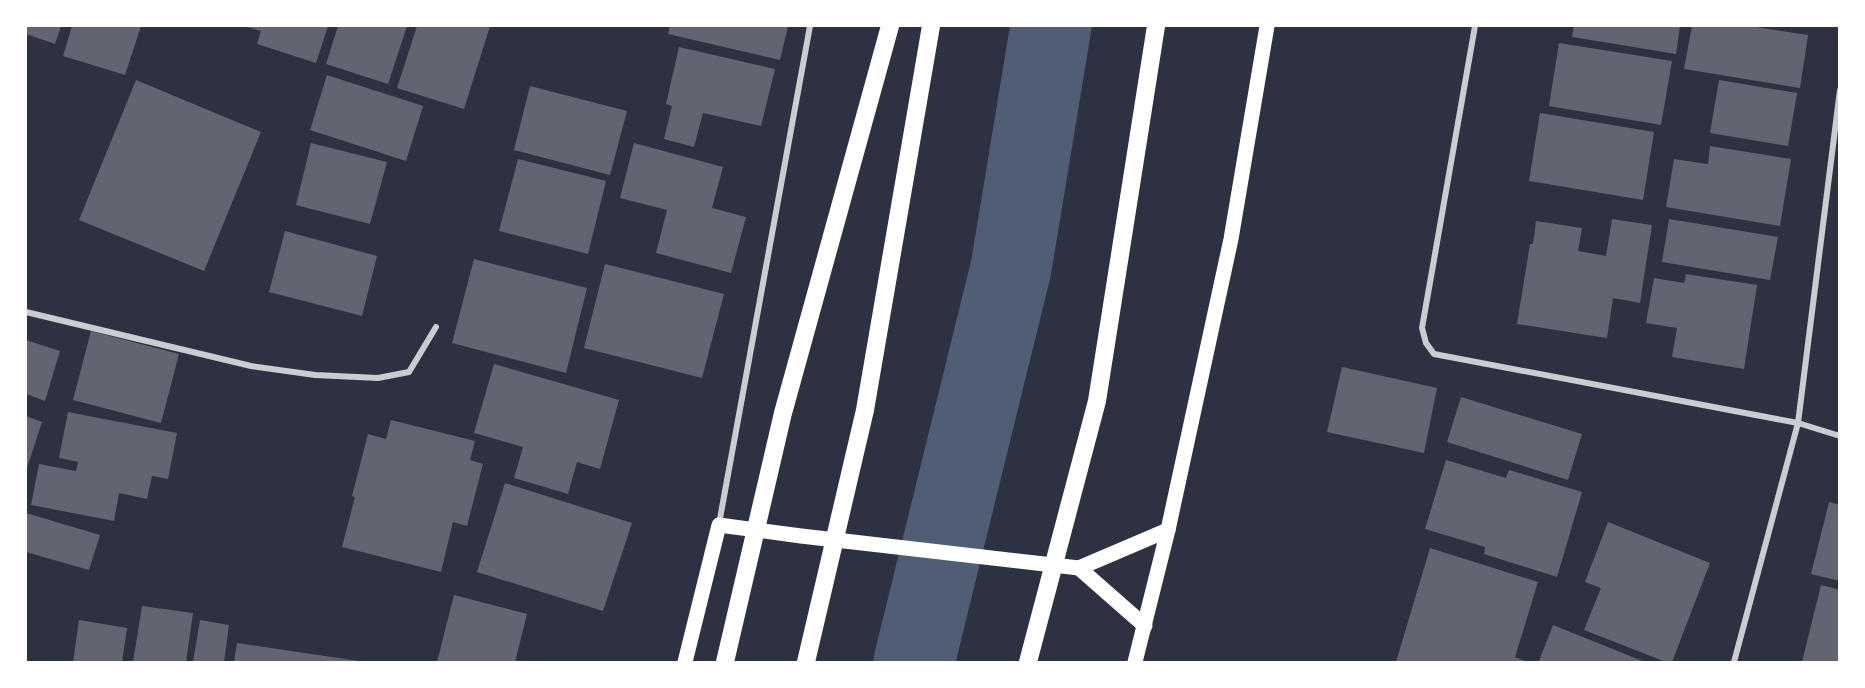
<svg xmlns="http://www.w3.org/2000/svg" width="1865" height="688" viewBox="0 0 1865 688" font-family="Cabin,sans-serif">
	<rect width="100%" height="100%" fill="#2d3142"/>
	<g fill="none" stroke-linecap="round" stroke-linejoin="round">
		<path stroke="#4f5d75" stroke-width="81" d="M914,662L1011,268L1051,26"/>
	</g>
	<g fill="#626471">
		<path d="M26,26H61L55,44L26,34Z"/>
		<path d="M72,26H141L125,75L63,56Z"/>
		<path d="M244,26H328L316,63L257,44L261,31Z"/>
		<path d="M338,26H407L388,84L326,64Z"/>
		<path d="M417,26H490L464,109L397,88Z"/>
		<path d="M670,26H788L780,60L668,34Z"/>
		<path d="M1574,26H1680L1676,54L1572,37Z"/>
		<path d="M1692,26H1748L1808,35L1800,88L1684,69Z"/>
		<path d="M1559,43L1672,61L1661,125L1549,106Z"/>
		<path d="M679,47L775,69L761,126L703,113L694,147L664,139L672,106L666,104Z"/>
		<path d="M327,75L423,106L406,161L310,130Z"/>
		<path d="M136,80L261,132L204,271L79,220Z"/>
		<path d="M1719,80L1797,93L1788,146L1710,133Z"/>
		<path d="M530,86L627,111L610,175L514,150Z"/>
		<path d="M1540,113L1654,132L1643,200L1529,181Z"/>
		<path d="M311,143L387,162L370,224L296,205Z"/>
		<path d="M634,143L723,167L712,208L746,217L731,273L656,253L667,210L620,198Z"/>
		<path d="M1710,146L1791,159L1780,226L1666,207L1674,159L1708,164Z"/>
		<path d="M518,159L606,181L588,254L499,231Z"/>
		<path d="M1612,219L1652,225L1640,303L1613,298L1607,338L1517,324L1530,244H1533L1536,221L1582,228L1578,251L1606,256Z"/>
		<path d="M1669,219L1778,237L1770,280L1662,262Z"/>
		<path d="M285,231L377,256L362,316L269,292Z"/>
		<path d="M474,259L587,288L566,373L452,343Z"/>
		<path d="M605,264L724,294L702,378L584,348Z"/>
		<path d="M1686,274L1757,285L1744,369L1672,357L1677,328L1646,323L1654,278L1684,283Z"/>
		<path d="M91,331L179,354L161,423L73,400Z"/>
		<path d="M26,340L60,351L45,401L26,394Z"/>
		<path d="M494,364L619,400L600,469L577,462L568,494L514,478L523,447L474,433Z"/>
		<path d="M1342,367L1437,388L1424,453L1327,432Z"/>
		<path d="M1461,397L1582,434L1568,480L1447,442Z"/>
		<path d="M68,412L177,433L168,479L152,476L147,499L119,493L114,521L31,505L39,464L76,471L78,462L59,458Z"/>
		<path d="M26,416L42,422L26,471Z"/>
		<path d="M391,420L475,441L470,460L483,464L467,526L453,522L441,572L342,547L355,497L352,496L368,434L386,439Z"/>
		<path d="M1446,460L1506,478L1509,470L1582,492L1557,577L1484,554L1485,547L1425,529Z"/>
		<path d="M505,483L632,523L603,611L477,572Z"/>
		<path d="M1829,502L1840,505V581L1811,574Z"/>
		<path d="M26,513L100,535L89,570L26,552Z"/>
		<path d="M1608,522L1710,563L1672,662H1666L1584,630L1601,588L1585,582Z"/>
		<path d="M1430,548L1538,582L1515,657L1525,661L1524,662H1396Z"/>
		<path d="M1821,585L1840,590V662H1802Z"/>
		<path d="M454,595L527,614L515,662H437Z"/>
		<path d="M142,606L193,613L186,662H133Z"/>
		<path d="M79,620L127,628L122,662H73Z"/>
		<path d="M200,620L229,625L224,662H193Z"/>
		<path d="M1553,625L1645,662L1539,661Z"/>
		<path d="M237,643L359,661V662H234Z"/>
	</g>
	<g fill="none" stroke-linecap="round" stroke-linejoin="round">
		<g stroke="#caccd0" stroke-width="6">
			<path d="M1475,26L1422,328L1426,343L1434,354L1798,423L1840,436"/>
			<path d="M26,312L251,366L315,375L378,378L409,372L436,327"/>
			<path d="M719,524L810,26"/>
			<path d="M1734,662L1798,423L1840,90"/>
		</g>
		<g stroke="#fff" stroke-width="15">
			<path d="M1079,568L1145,626"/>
			<path d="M685,662L719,525L801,536L1079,568L1168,530"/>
			<path d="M1135,662L1168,530L1231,239L1267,26"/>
		</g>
		<g stroke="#fff" stroke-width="18">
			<path d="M725,662L783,413L890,26"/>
			<path d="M806,662L865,410L931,26"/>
			<path d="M1028,662L1097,401L1156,26"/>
		</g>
	</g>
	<rect width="1865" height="688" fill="none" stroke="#ffffff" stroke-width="54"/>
</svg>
